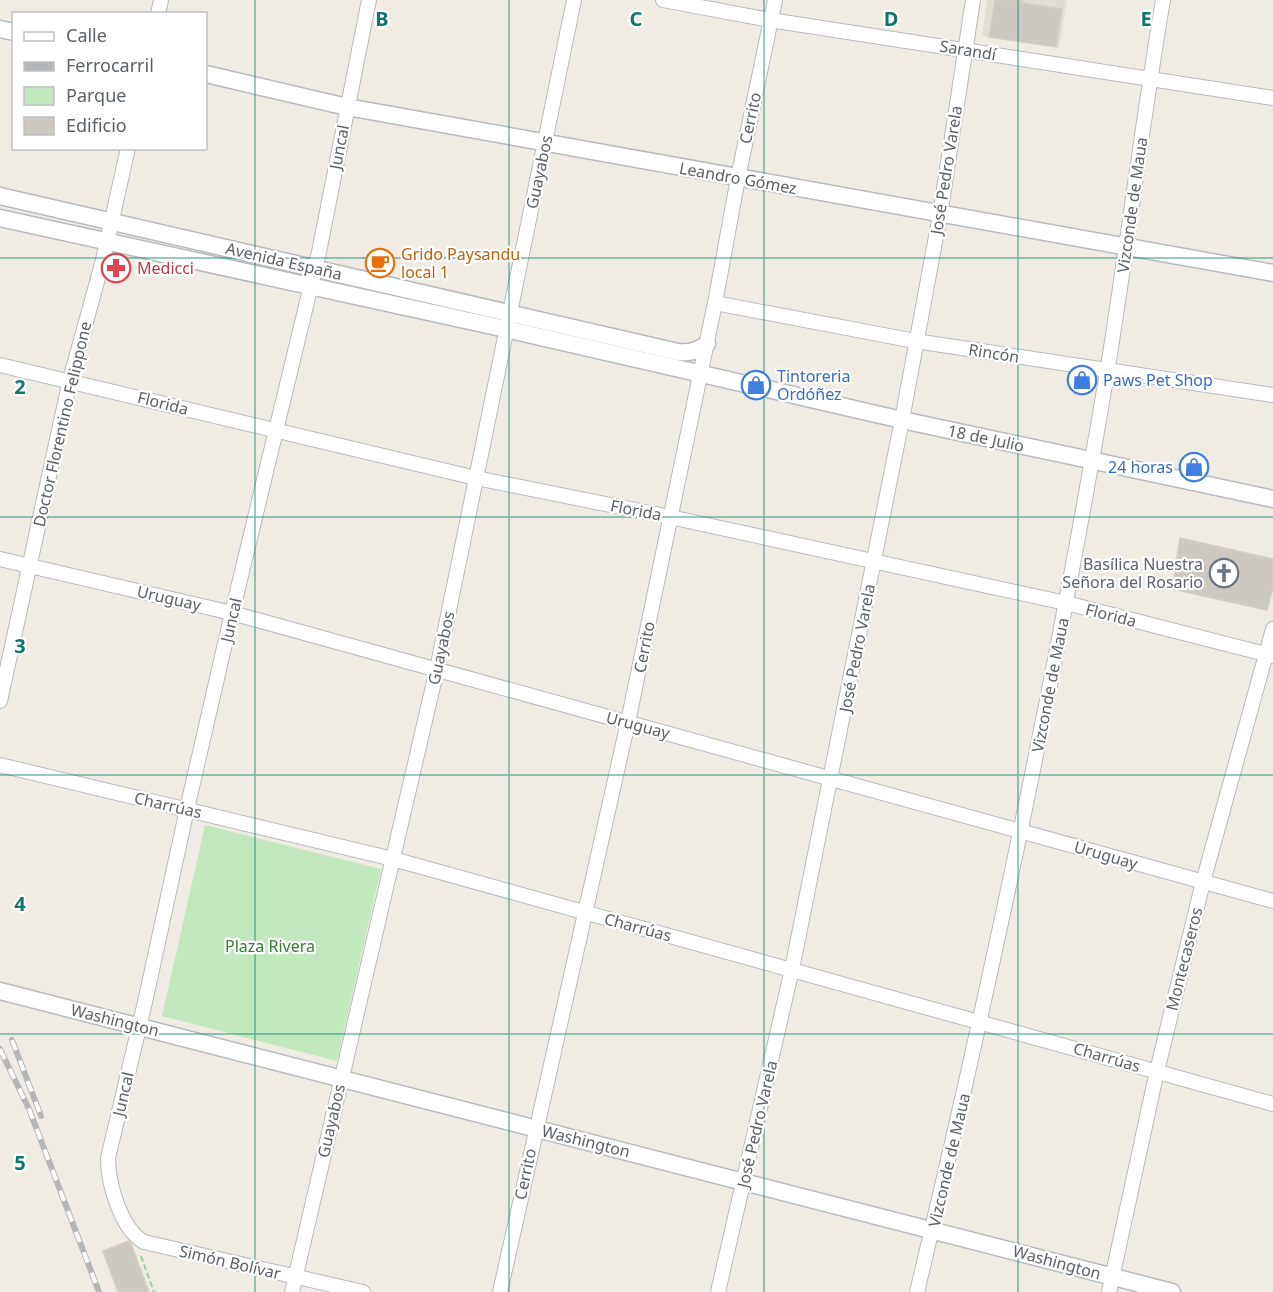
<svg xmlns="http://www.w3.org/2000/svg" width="1273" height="1292" viewBox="0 0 1273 1292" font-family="'Noto Sans',sans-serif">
	<rect width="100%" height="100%" fill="#f0ece3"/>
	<path fill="#e2ddd4" d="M987,0H1067L1059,48L982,36Z"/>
	<path fill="#c2e9be" d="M205,825L381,869L337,1061L162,1016Z"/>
	<g fill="#cdc9c2" stroke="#d5cdc1" stroke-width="1.5">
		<path d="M995,0H1023L1022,3L1062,9L1056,47L989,37Z"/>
		<path d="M1180,538L1273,559V587L1267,610L1172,589Z"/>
		<path d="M129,1241L131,1244L149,1292H118L103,1251Z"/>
	</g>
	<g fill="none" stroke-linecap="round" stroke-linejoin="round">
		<g stroke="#b6bbbf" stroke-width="16">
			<g id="minor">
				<path d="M663,0L770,20L1273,98"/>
				<path d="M158,14L161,0"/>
				<path d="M715,303L915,341L1273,395"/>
				<path d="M0,365L476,478L670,517L1066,603L1273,656"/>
				<path d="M0,559L232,613L1273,901"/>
				<path d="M0,701L70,380L103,260L128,148"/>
				<path d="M0,765L393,859L1273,1104"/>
				<path d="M292,1292L437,669L574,0"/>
				<path d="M363,1292L144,1242C121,1229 108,1184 108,1158L145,1002L187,809L232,613L319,252L369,0"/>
				<path d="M500,1292L628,722L715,303L738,178L775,0"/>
				<path d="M718,1292L792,969L902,420L940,215L973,0"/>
				<path d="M917,1292C990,987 1055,682 1107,373C1127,249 1142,124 1163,0"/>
				<path d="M1109,1292L1157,1071L1203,882L1273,629"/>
			</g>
		</g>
		<g stroke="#b6bbbf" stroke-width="19">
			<g id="tertiary">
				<path d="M0,29L14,32"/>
				<path d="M206,74L347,107L1273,273"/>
				<path d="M0,196L678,352C690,353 697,351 707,344"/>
				<path d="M0,218L506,329L902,420L1273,499"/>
				<path d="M0,991L1172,1292"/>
			</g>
		</g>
		<path stroke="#98cea1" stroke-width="2" stroke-dasharray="6 3" stroke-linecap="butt" d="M141,1256L154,1292"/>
		<use href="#minor" stroke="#fff" stroke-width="14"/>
		<use href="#tertiary" stroke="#fff" stroke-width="16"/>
		<g stroke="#b5b6b7" stroke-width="6">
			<g id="rail">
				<path d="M12,1040L41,1116"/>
				<path d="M0,1049L29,1109L99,1292"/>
			</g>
		</g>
		<use href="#rail" stroke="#fff" stroke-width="4" stroke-dasharray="11" stroke-linecap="butt"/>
	</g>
	<path fill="none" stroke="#0f766e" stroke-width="1.5" stroke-opacity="0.55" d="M255,0V1292M509,0V1292M764,0V1292M1018,0V1292M0,258H1273M0,517H1273M0,775H1273M0,1034H1273"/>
	<defs>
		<g id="cafe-ring" transform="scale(1.5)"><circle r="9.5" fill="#fff" stroke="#e8710a" stroke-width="1.5"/><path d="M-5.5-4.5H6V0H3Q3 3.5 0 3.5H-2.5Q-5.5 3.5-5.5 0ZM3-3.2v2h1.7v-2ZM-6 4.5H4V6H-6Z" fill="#e8710a"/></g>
		<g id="pharmacy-ring" transform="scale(1.5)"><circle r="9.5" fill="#fff" stroke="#e0444e" stroke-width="1.5"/><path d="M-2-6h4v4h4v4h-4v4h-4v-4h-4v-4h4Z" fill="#e0444e"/></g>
		<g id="shop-ring" transform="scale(1.5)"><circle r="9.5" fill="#fff" stroke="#3f7fe0" stroke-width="1.5"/><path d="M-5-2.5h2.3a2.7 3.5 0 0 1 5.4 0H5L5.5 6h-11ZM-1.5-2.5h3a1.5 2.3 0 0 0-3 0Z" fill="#3f7fe0"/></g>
		<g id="church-ring" transform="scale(1.5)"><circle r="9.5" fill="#fff" stroke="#6b7280" stroke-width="1.5"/><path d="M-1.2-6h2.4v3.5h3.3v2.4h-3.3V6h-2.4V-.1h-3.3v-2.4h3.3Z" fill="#6b7280"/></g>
	</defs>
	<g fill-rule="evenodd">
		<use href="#cafe-ring" x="380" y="263"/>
		<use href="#pharmacy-ring" x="116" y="268"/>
		<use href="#shop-ring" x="1082" y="380"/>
		<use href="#shop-ring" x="756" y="385"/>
		<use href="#shop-ring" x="1194" y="467"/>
		<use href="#church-ring" x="1224" y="573"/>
	</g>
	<g text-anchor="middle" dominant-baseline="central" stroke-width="4.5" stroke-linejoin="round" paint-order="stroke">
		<g font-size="16" fill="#5b6166" stroke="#fff">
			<text transform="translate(968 50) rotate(9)">Sarandí</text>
			<text transform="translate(750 118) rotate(-78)">Cerrito</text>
			<text transform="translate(339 147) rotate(-79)">Juncal</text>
			<text transform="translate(946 170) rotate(-81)">José Pedro Varela</text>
			<text transform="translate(539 172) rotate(-78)">Guayabos</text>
			<text transform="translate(738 178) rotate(10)">Leandro Gómez</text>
			<text transform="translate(1132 205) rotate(-82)">Vizconde de Maua</text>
			<text transform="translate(284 261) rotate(13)">Avenida España</text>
			<text transform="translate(994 353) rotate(9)">Rincón</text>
			<text transform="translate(163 403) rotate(14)">Florida</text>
			<text transform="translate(62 424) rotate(-77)">Doctor Florentino Felippone</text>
			<text transform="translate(986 438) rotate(12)">18 de Julio</text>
			<text transform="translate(636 510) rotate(11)">Florida</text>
			<text transform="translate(169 598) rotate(13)">Uruguay</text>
			<text transform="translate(1111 615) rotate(14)">Florida</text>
			<text transform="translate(231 620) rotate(-77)">Juncal</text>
			<text transform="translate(644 647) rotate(-79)">Cerrito</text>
			<text transform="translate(441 648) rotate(-78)">Guayabos</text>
			<text transform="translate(857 648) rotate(-79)">José Pedro Varela</text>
			<text transform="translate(1050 685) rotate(-79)">Vizconde de Maua</text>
			<text transform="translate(638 725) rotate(15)">Uruguay</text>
			<text transform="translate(168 805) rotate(13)">Charrúas</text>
			<text transform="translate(1106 855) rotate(16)">Uruguay</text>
			<text transform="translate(638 927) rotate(15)">Charrúas</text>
			<text transform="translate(1184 959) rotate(-76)">Montecaseros</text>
			<text transform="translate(115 1020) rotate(14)">Washington</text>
			<text transform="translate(1107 1057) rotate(16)">Charrúas</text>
			<text transform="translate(123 1094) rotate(-77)">Juncal</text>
			<text transform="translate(331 1121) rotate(-77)">Guayabos</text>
			<text transform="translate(757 1124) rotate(-77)">José Pedro Varela</text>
			<text transform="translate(586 1141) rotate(14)">Washington</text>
			<text transform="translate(949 1160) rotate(-77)">Vizconde de Maua</text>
			<text transform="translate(525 1174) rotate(-78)">Cerrito</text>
			<text transform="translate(230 1262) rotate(13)">Simón Bolívar</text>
			<text transform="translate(1057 1262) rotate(15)">Washington</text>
		</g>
		<g font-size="16" fill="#c56008" stroke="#fff" text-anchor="start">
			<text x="401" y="254">Grido Paysandu<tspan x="401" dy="18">local 1</tspan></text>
		</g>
		<g font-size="16" fill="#be3a42" stroke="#fff" text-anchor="start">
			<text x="137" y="268">Medicci</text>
		</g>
		<g font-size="16" fill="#366cbe" stroke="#fff" text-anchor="start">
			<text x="777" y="376">Tintoreria<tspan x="777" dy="18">Ordóñez</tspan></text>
			<text x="1103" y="380">Paws Pet Shop</text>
			<text x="1173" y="467" text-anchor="end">24 horas</text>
		</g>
		<g font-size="16" fill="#5b616d" stroke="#fff" text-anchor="end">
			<text x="1203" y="564">Basílica Nuestra<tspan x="1203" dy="18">Señora del Rosario</tspan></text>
		</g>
		<g font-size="16" fill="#31842c" stroke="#fff">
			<text x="270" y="946">Plaza Rivera</text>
		</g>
	</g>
	<g font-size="20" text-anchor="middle" font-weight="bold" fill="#0f766e" stroke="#fff" stroke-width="4.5" stroke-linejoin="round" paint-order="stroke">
		<text x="382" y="26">B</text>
		<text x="636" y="26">C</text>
		<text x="891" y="26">D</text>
		<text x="1146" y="26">E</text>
		<text x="20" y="394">2</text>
		<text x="20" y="653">3</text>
		<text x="20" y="911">4</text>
		<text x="20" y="1170">5</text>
	</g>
	<rect x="12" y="12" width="195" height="138" fill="#ffffff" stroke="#bdc0c2" stroke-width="1.5"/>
	<rect x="24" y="32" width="30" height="9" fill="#ffffff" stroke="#bdc0c2" stroke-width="1.5"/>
	<text x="66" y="42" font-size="18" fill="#5b6166">Calle</text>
	<rect x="24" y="62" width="30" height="9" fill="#b5b6b7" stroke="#bdc0c2" stroke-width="1.5"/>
	<text x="66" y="72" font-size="18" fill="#5b6166">Ferrocarril</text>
	<rect x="24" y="87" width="30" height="18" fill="#c2e9be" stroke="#bdc0c2" stroke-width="1.5"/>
	<text x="66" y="102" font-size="18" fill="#5b6166">Parque</text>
	<rect x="24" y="117" width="30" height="18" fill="#cdc9c2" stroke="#bdc0c2" stroke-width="1.5"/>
	<text x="66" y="132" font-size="18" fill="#5b6166">Edificio</text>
</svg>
